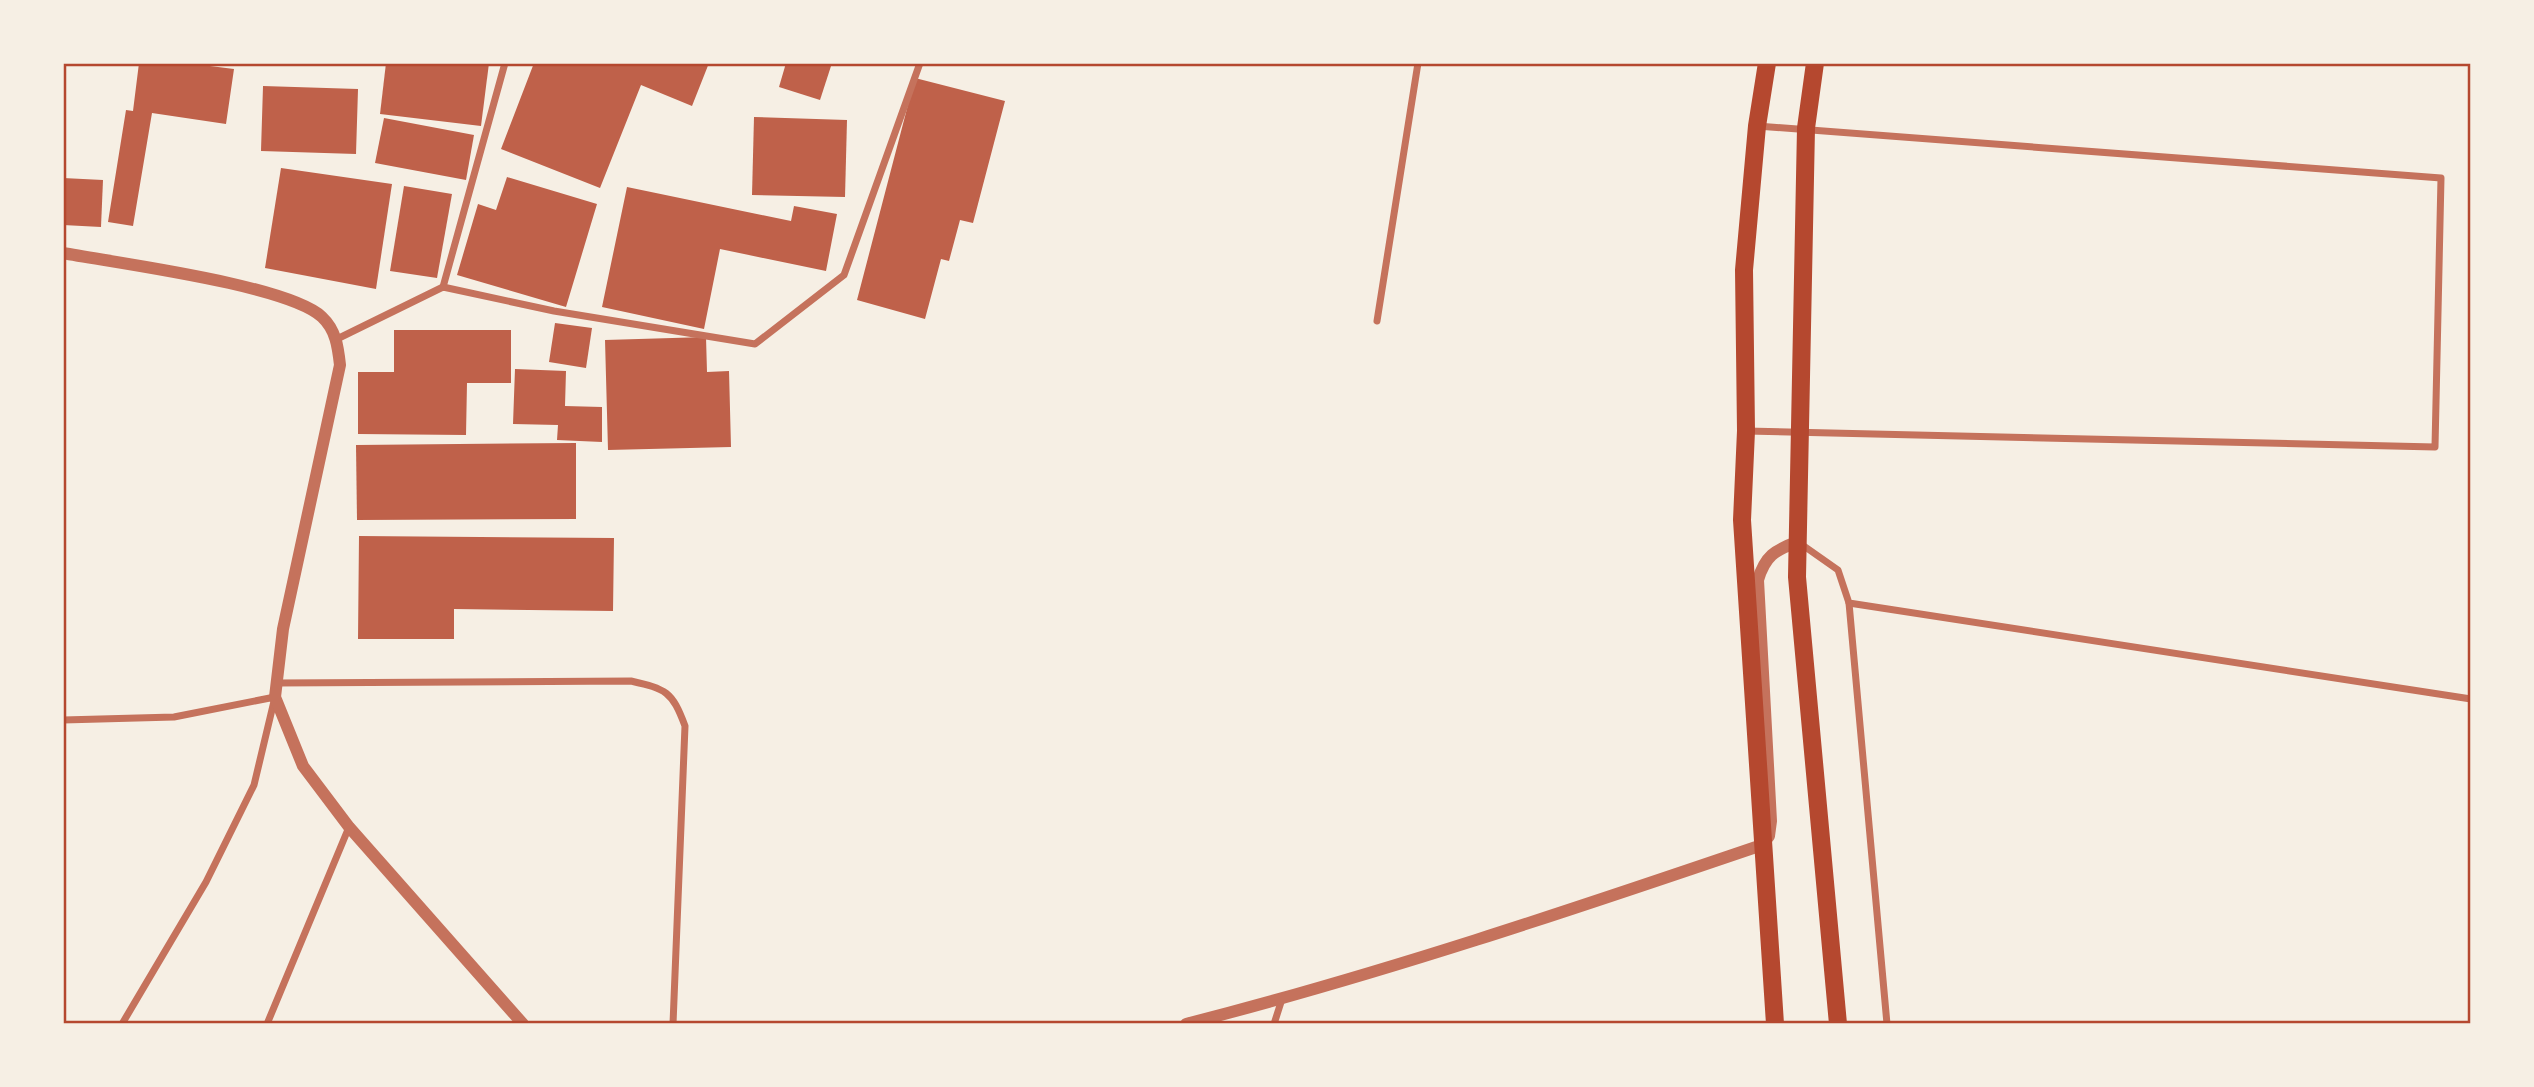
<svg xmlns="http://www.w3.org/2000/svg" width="2534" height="1087" viewBox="0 0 2534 1087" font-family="'PT Sans',sans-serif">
	<rect width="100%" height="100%" fill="#f6efe4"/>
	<g fill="#bf614a">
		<path d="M139,63H186L234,69L226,124L152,113L133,226L108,222L126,110L133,111Z"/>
		<path d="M386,63H489L481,126L380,114Z"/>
		<path d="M534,63H709L692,106L641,85L600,188L501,149Z"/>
		<path d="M786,63H832L820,100L779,87Z"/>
		<path d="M915,78L1005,101L973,223L960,220L949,261L941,259L925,319L857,300Z"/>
		<path d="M263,86L358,89L356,154L261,151Z"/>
		<path d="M754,117L847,120L845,197L752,195Z"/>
		<path d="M384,118L474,135L466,180L375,163Z"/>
		<path d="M281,168L392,184L376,289L265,268Z"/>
		<path d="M507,177L597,204L566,307L457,275L478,204L496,210Z"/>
		<path d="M63,178L103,180L101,227L63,225Z"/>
		<path d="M404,186L452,194L437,278L390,271Z"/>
		<path d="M627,187L791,221L794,206L837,214L826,271L720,249L704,329L602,307Z"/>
		<path d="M555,323L592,328L586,368L549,362Z"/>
		<path d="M394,330H511V383H467L466,435L358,434V372H394Z"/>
		<path d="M706,337L707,372L729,371L731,447L608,450L605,340Z"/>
		<path d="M515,369L566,371L565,406L602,407V442L557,440L558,425L513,424Z"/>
		<path d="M576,443V519L357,520L356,445Z"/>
		<path d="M359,536L614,538L613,611L454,609V639H358Z"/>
	</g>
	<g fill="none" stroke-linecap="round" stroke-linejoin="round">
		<g stroke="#c5725c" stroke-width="7">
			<path d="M443,287L505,63"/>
			<path d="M1377,321L1418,63"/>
			<path d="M337,339L443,287L554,311L755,344L844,275L920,63"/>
			<path d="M1746,431L2435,447L2441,178L1757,126"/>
			<path d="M1801,544L1838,570L1849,603L2471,699"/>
			<path d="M1849,603L1887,1024"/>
			<path d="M276,683L631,681C666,689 672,691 685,726L673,1024"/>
			<path d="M63,720L174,717L275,697L254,785L206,882L122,1024"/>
			<path d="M267,1024L349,827"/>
			<path d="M1274,1024L1282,999"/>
		</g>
		<g stroke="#c5725c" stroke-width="12">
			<path d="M63,253C116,263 288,285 322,317C336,330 338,347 340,365L283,629L275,697L303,766L349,827L523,1024"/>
			<path d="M1186,1024C1381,974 1571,910 1762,845L1769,836L1771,821L1758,580C1765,556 1775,550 1797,542"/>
		</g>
		<g stroke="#b5482f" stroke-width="18">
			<path d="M1767,63L1757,126L1744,270L1746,431L1742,520L1775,1024"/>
			<path d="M1815,63L1806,128L1797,577L1838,1024"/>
		</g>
	</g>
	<rect width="2534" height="1087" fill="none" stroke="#f6efe4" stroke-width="130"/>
	<rect x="65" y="65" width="2404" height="957" fill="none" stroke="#b5482f" stroke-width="2.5"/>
</svg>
